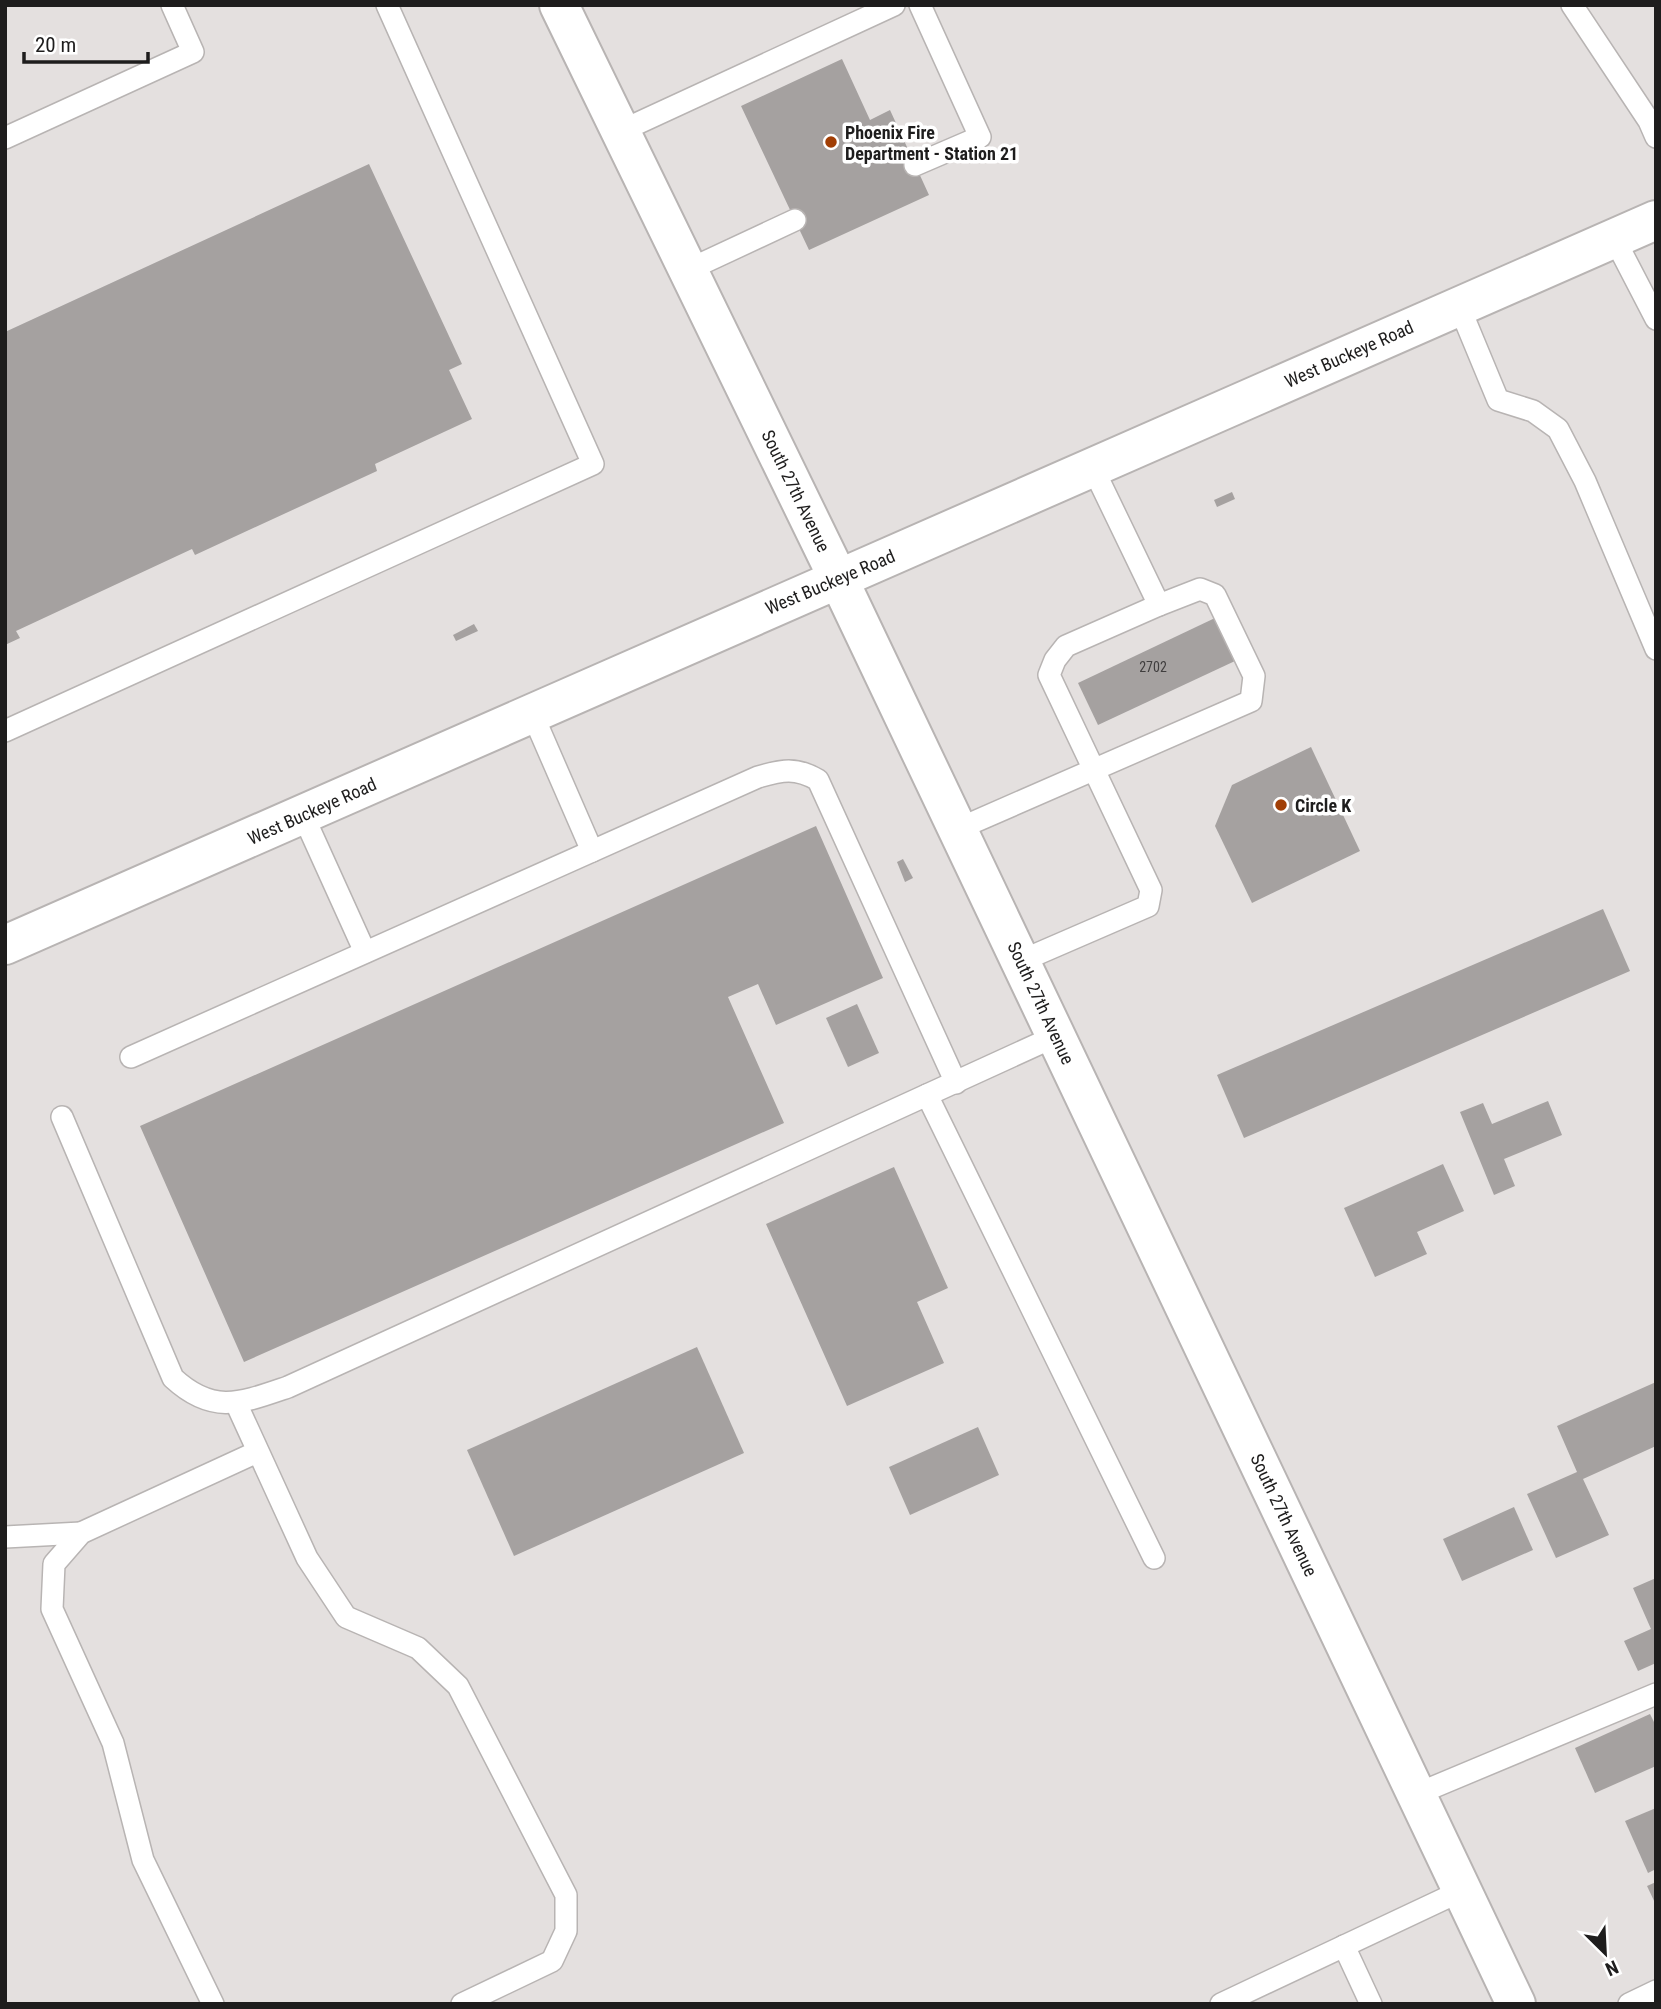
<svg xmlns="http://www.w3.org/2000/svg" width="1661" height="2009" viewBox="0 0 1661 2009" font-family="'Roboto Condensed',sans-serif">
	<rect width="100%" height="100%" fill="#e4e0df"/>
	<g fill="#a5a1a0">
		<path d="M842,59L870,120L890,110L929,195L809,250L741,106Z"/>
		<path d="M369,164L462,364L449,370L472,419L375,464L377,471L195,555L192,549L16,631L20,638L5,645V332Z"/>
		<path d="M1232,492L1235,499L1217,507L1214,500Z"/>
		<path d="M1215,618L1235,661L1098,725L1078,683Z"/>
		<path d="M474,624L478,631L456,641L453,635Z"/>
		<path d="M1311,747L1360,851L1252,903L1215,826L1232,785Z"/>
		<path d="M816,826L883,978L776,1025L758,984L728,997L784,1123L244,1362L140,1126Z"/>
		<path d="M903,859L913,878L905,882L897,862Z"/>
		<path d="M1603,909L1630,971L1244,1138L1217,1075Z"/>
		<path d="M857,1004L879,1053L848,1067L826,1018Z"/>
		<path d="M1548,1101L1562,1135L1504,1159L1515,1186L1494,1195L1460,1112L1483,1103L1492,1124Z"/>
		<path d="M1443,1164L1464,1211L1417,1232L1427,1254L1375,1277L1344,1208Z"/>
		<path d="M894,1167L948,1288L917,1302L944,1363L847,1406L766,1224Z"/>
		<path d="M697,1347L744,1453L514,1556L467,1450Z"/>
		<path d="M1656,1382V1446L1583,1479L1609,1535L1556,1558L1527,1494L1577,1472L1557,1426Z"/>
		<path d="M978,1427L999,1475L910,1515L889,1467Z"/>
		<path d="M1514,1507L1533,1550L1462,1581L1443,1539Z"/>
		<path d="M1656,1578V1663L1638,1671L1624,1641L1651,1629L1633,1588Z"/>
		<path d="M1650,1714L1656,1726V1766L1595,1793L1575,1748Z"/>
		<path d="M1656,1808V1869L1648,1873L1625,1821Z"/>
		<path d="M1656,1882V1905L1647,1886Z"/>
	</g>
	<g fill="none" stroke-linecap="round" stroke-linejoin="round">
		<g stroke="#b8b4b3" stroke-width="24">
			<g id="lane">
				<path d="M1572,5L1649,121L1656,137"/>
				<path d="M621,131L894,5"/>
				<path d="M5,138L193,52L172,5"/>
				<path d="M915,165L980,137L920,5"/>
				<path d="M1614,238L1656,319"/>
				<path d="M688,270L795,220"/>
				<path d="M1459,306L1498,400L1533,411L1558,429L1585,481L1656,649"/>
				<path d="M532,713L592,851"/>
				<path d="M5,731L593,464L387,5"/>
				<path d="M303,815L365,952"/>
				<path d="M958,829L1251,701L1254,676L1215,595L1200,589L1159,605L1092,466"/>
				<path d="M1021,961L1148,906L1151,890L1049,675L1055,660L1066,646L1159,605"/>
				<path d="M131,1057L758,777C782,770 796,767 818,780L956,1083"/>
				<path d="M927,1095L1154,1558"/>
				<path d="M62,1117L173,1378C213,1415 241,1403 288,1387L1056,1036"/>
				<path d="M236,1403L307,1558L346,1617L418,1648L458,1686L566,1895V1931L552,1961L462,2004"/>
				<path d="M5,1537L81,1533"/>
				<path d="M1417,1794L1656,1694"/>
				<path d="M1344,1946L1371,2004"/>
				<path d="M213,2004L143,1860L113,1743L52,1609L54,1564L81,1533L257,1452"/>
				<path d="M1221,2004L1463,1890"/>
				<path d="M1629,2004L1656,1991"/>
			</g>
		</g>
		<g stroke="#b8b4b3" stroke-width="42">
			<g id="secondary">
				<path d="M559,5L838,578L1516,2004"/>
				<path d="M5,945L1656,220"/>
			</g>
		</g>
		<use href="#lane" stroke="#fff" stroke-width="21"/>
		<use href="#secondary" stroke="#fff" stroke-width="38"/>
	</g>
	<g fill="#a13e05" stroke="#fff" stroke-width="2.5">
		<circle cx="831" cy="142" r="7"/>
		<circle cx="1281" cy="805" r="7"/>
	</g>
	<g text-anchor="middle" dominant-baseline="central" stroke-width="7" stroke-linejoin="round" paint-order="stroke">
		<g font-size="14" fill="#403e3e">
			<text x="1153" y="667">2702</text>
		</g>
		<g font-size="18" font-weight="bold" fill="#1e1d1d" stroke="#fff" text-anchor="start">
			<text x="845" y="132">Phoenix Fire<tspan x="845" dy="21">Department - Station 21</tspan></text>
			<text x="1295" y="805">Circle K</text>
		</g>
		<g font-size="18" fill="#1e1d1d" stroke="#fff">
			<text transform="translate(1349 354) rotate(-24)">West Buckeye Road</text>
			<text transform="translate(796 491) rotate(64)">South 27th Avenue</text>
			<text transform="translate(830 582) rotate(-23)">West Buckeye Road</text>
			<text transform="translate(312 811) rotate(-24)">West Buckeye Road</text>
			<text transform="translate(1041 1003) rotate(65)">South 27th Avenue</text>
			<text transform="translate(1284 1515) rotate(65)">South 27th Avenue</text>
		</g>
	</g>
	<rect width="1661" height="2009" fill="none" stroke="#1e1d1d" stroke-width="14"/>
	<g transform="translate(1605 1953) rotate(156)" stroke="#ffffff" stroke-width="5" paint-order="stroke">
	<path d="M0-5L12 26L0 18L-12 26Z" fill="#1e1d1d"/>
	<text y="-10" font-size="19" font-weight="bold" text-anchor="middle" fill="#1e1d1d">N</text>
	</g>
	<path d="M24 52v10h124v-10" fill="none" stroke="#1e1d1d" stroke-width="3.5"/>
	<text x="35" y="52" font-size="21" fill="#1e1d1d" stroke="#ffffff" stroke-width="5" paint-order="stroke">20 m</text>
</svg>
